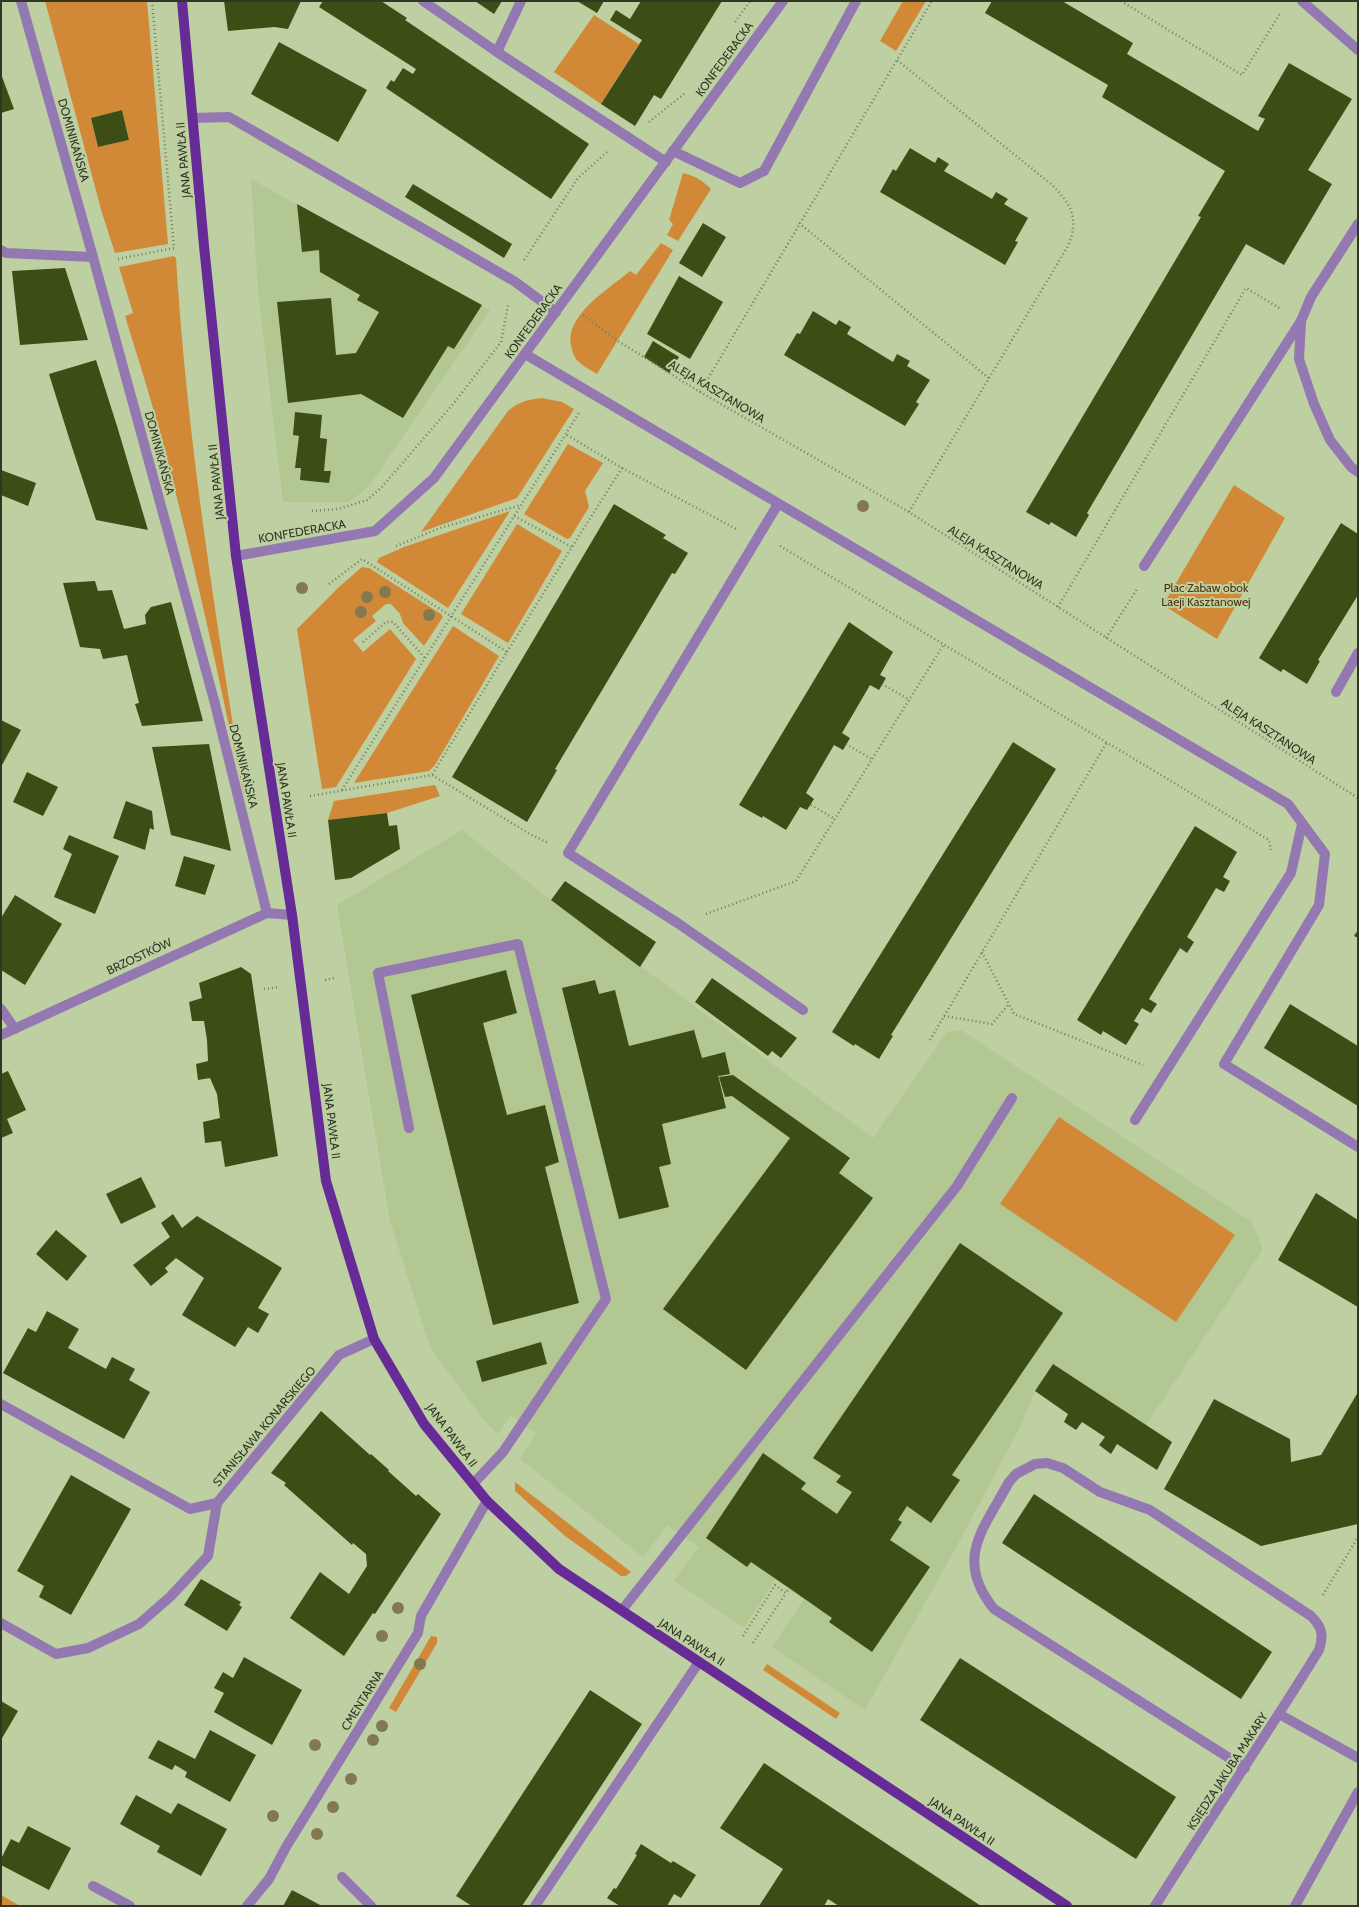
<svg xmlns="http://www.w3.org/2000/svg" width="1359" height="1907" viewBox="0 0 1359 1907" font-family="Cabin,sans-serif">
	<rect width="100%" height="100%" fill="#bed0a2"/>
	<g fill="#b2c792">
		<path d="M251,179L490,310L371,483L360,494L348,502H283L258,292Z"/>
		<path d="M462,830L551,900L873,1138L947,1032L961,1030L1252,1222L1263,1249L1146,1425L1053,1364L1035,1391L1019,1429L952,1555L865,1710L772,1647L804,1599L775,1579L744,1628L674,1581L699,1547L667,1525L643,1557L520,1459L536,1434L511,1415L497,1434L482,1418L430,1347L390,1221L337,905Z"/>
	</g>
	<g fill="#d18938" fill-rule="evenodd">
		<path d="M45,1H147L168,244L115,253L102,213ZM122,110L129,140L98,147L91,118Z"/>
		<path d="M903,1H926L896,51L880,41Z"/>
		<path d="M594,15L639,44L601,104L554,72Z"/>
		<path d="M683,173C695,176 702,180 711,189L678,241L667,235L673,224L669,220Z"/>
		<path d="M661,243L673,250L597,374C591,370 584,367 579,362C575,359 573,354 572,349C561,317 609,289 630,271L636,275Z"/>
		<path d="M174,256L176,258C187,440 216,620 245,800C218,674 192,549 158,426C148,389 136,352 125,316L133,313L119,267Z"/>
		<path d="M542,398L562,402L574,409L517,498L421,532L508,411C518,402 529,399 542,398Z"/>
		<path d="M568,444L603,463L585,491L589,507L570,538L567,539L524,514Z"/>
		<path d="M1234,485L1285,518L1217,639L1163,605Z"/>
		<path d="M510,511L448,608L377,562L379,558L404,547Z"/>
		<path d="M517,524L562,551L508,643L461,614Z"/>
		<path d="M362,567L369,568L441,614L443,617L424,646L403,623L400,614L391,604H386L372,616L376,621L353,640L363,652L390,629L416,659L336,787L322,789L297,629L340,586Z"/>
		<path d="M453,626L499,656L435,765L429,771L354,783Z"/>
		<path d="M435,785L440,796L387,813L328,820L334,801Z"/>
		<path d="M1059,1117L1235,1235L1176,1322L1000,1204Z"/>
		<path d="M515,1482L631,1572L626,1576H621L565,1536L515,1491Z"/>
		<path d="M431,1636L437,1637V1643L396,1712L389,1708Z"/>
		<path d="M767,1664L840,1713L836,1719L763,1670Z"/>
		<path d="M1,1895L20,1906H1Z"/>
	</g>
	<g fill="#3c4e16">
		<path d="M224,1H301L288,29L274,27L228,31Z"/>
		<path d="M323,1H381L407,18L405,20L589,144L551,199L386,88L391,80L394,82L403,68L413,74L416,69L319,7Z"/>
		<path d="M475,1H502L494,14Z"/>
		<path d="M577,1H604L597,13Z"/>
		<path d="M641,1H722L661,99L654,95L635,126L601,104L642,40L610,20L616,10L630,19Z"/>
		<path d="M992,1H1062L1133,43L1127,54L1258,131L1265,119L1258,116L1289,63L1352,99L1308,170L1332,184L1284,265L1246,244L1087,513L1089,515L1076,537L1051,522L1049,525L1026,512L1201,217L1198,216L1225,171L1102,97L1108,85L985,13Z"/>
		<path d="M279,42L367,90L338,142L251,94Z"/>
		<path d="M1,74L14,109L1,113Z"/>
		<path d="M122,110L129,140L98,147L91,118Z"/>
		<path d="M910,148L935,163L938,157L949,164L944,171L992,199L996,192L1008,199L1004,204L1028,218L1015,241L1018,242L1005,265L880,192L893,169L896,171Z"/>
		<path d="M413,184L512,244L504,258L405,197Z"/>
		<path d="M297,204L482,305L454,349L448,346L403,418L361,394L288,403L277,302L331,298L336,355L356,353L379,312L357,300L360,295L320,272L319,250L302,252Z"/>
		<path d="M703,223L726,237L702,277L679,263Z"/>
		<path d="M65,268L88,340L20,345L12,271Z"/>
		<path d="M679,276L723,302L690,359L647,334Z"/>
		<path d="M813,311L836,325L839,320L851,327L847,334L893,362L897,354L910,361L907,366L930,380L916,402L919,404L905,426L784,355L797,333L800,334Z"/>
		<path d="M653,341L679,357L669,373L644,357Z"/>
		<path d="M96,360L117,426L148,530L96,520L70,441L49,374Z"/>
		<path d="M295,412L322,415L320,438L327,439L324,471H331L329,483L300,480L301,468H295L299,436L293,435Z"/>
		<path d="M1,470L36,483L28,506L1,495Z"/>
		<path d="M614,504L666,535L663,538L688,553L675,574L672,573L555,769L557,770L527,822L452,777Z"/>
		<path d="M1341,523L1358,534V595L1318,660L1320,661L1307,684L1283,669L1281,672L1259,658Z"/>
		<path d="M95,581L98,591L112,590L124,629L146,624L145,615L151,607L171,602L203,721L142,726L135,704L139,703L127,655L103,659L100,649L80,647L63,583Z"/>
		<path d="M849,622L893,652L880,675L886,678L879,690L870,685L842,733L850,738L843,750L834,745L806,793L814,799L807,810L800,807L786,830L763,816L762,818L739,805Z"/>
		<path d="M1,720L21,730L1,767Z"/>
		<path d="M1013,742L1056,769L891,1035L893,1036L879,1059L855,1044L854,1046L832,1032Z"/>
		<path d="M209,744L231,851L171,835L152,747Z"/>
		<path d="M27,772L58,787L43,816L13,802Z"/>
		<path d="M126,801L152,811L154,830L150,828L145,850L113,838Z"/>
		<path d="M387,813L389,826L397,825L400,849L351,878L335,880L328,820Z"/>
		<path d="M1195,826L1237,852L1223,877L1230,881L1224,892L1216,888L1187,937L1194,942L1187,953L1180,948L1149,999L1157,1004L1151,1013L1142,1008L1134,1021L1139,1024L1126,1045L1103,1031L1101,1035L1077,1020Z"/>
		<path d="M69,835L119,856L95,914L54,897L72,854L63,849Z"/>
		<path d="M184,856L215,865L205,895L175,886Z"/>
		<path d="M565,881L656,942L640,967L551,900Z"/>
		<path d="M15,895L62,924L25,985L1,970V918Z"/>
		<path d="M1358,930V938L1354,936Z"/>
		<path d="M241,967L251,974L278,1156L225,1167L221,1141L205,1143L203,1122L220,1118L217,1094L210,1078L198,1080L196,1064L208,1061L207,1040L204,1021H192L189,1002L202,998L199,983Z"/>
		<path d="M506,970L517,1013L483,1023L507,1115L545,1105L559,1162L545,1167L579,1303L493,1325L411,995Z"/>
		<path d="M712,978L797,1038L781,1058L772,1051L768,1056L695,1002Z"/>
		<path d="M595,980L599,994L615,990L629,1046L694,1030L702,1058L725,1052L730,1074L719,1076L718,1075L726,1108L662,1124L671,1164L659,1167L669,1207L619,1219L562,988Z"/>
		<path d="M1290,1004L1358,1046V1106L1264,1048Z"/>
		<path d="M8,1071L26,1110L7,1119L13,1133L1,1138V1074Z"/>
		<path d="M733,1075L850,1158L839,1173L873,1198L746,1370L663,1309L790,1138L732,1096L725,1097L719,1077Z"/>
		<path d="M141,1177L156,1207L121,1224L106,1194Z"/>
		<path d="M1316,1193L1358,1220V1307L1278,1260Z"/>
		<path d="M173,1214L182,1228L197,1216L282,1268L258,1308L269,1314L258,1333L248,1327L235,1347L182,1315L204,1278L176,1258L165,1268L168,1272L151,1286L133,1265L170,1237L161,1223Z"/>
		<path d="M56,1230L87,1256L67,1281L36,1254Z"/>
		<path d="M960,1243L1063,1313L952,1475L960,1480L931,1523L907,1506L898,1520L902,1522L890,1540L930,1567L872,1652L829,1622L832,1618L789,1588L751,1562L747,1567L706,1538L763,1453L806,1483L801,1489L837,1514L852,1492L836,1482L841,1476L813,1458Z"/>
		<path d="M47,1311L79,1329L68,1348L106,1369L112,1357L135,1369L129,1380L150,1392L124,1439L3,1373L28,1328L36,1332Z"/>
		<path d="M541,1342L547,1364L482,1382L476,1361Z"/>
		<path d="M1053,1364L1172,1442L1157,1470L1117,1444L1111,1454L1099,1445L1105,1437L1082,1422L1076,1430L1064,1422L1068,1414L1035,1391Z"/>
		<path d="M1358,1392V1524L1261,1546L1164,1489L1214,1399L1290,1439L1291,1462L1321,1455Z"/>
		<path d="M321,1411L370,1455L371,1454L389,1470L388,1471L416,1496L418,1494L441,1514L375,1614L373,1613L344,1656L290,1618L320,1572L349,1594L367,1566L366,1554L353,1543L352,1545L284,1485L286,1483L271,1473Z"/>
		<path d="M71,1475L131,1509L71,1615L39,1597L44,1586L17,1571Z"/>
		<path d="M1034,1494L1272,1652L1241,1699L1002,1543Z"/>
		<path d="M201,1579L241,1602L239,1605L242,1607L227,1631L184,1605Z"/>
		<path d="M244,1657L302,1690L272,1745L214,1712L224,1693L214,1688L223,1672L233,1678Z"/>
		<path d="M960,1658L1176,1797L1136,1859L920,1720Z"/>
		<path d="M590,1690L642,1724L522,1906H472L456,1896Z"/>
		<path d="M1,1701L18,1711L1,1740Z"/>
		<path d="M210,1730L256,1755L230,1802L185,1777L187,1772L175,1765L172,1770L148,1758L158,1740L195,1759Z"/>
		<path d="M764,1763L981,1906H839L828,1899L824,1906H759L783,1869L720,1828Z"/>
		<path d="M136,1795L171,1814L178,1803L227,1829L201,1876L157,1852L160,1846L120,1824Z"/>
		<path d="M28,1826L71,1848L49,1890L1,1865V1859L11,1839L19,1843Z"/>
		<path d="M641,1844L671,1863L673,1861L696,1875L681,1898L674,1894L667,1906H620L607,1898L614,1888L616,1889L637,1855L635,1854Z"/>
		<path d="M292,1890L322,1906H283Z"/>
	</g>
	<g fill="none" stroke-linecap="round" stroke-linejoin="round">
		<g stroke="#727e5f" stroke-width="2.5" stroke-dasharray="1 3" stroke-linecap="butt">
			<path d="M1121,1L1242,75L1281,12"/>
			<path d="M735,22L750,1"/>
			<path d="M649,122L684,94"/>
			<path d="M799,223L990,379"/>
			<path d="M118,259L174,248L152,1"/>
			<path d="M524,260L578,178L607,152"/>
			<path d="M583,315L618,341L700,392L909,512L1358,798"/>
			<path d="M700,392L897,60"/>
			<path d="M567,435L622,468L572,547"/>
			<path d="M622,468L736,529"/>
			<path d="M312,511L338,509L367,500L381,488L454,403L501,342L508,305"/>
			<path d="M909,512L1068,246C1080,218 1071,204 1051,184L897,60L932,1"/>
			<path d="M396,546L440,528L521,505"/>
			<path d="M780,546L1269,840L1271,850"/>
			<path d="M329,584L362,559L507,652L432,775"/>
			<path d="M1058,607L1246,288L1281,309"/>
			<path d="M1106,638L1137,589"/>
			<path d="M363,642L386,622H393L425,658"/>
			<path d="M507,652L572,547L514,516"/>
			<path d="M882,684L910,700"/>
			<path d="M846,744L872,759"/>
			<path d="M342,790L579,413"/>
			<path d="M310,796L432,775L530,834L548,843"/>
			<path d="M811,805L835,819"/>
			<path d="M706,914L796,881L944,644"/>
			<path d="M982,952L1014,1014L1143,1065"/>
			<path d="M325,980L334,978"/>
			<path d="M264,989L279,987"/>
			<path d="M944,1016L992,1024L1009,1004"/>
			<path d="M930,1040L1107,742"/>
			<path d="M1323,1595L1358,1537"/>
			<path d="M743,1636L775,1585L786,1593L789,1588"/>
			<path d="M753,1643L786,1593"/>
		</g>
		<g stroke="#9378b1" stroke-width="10">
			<path d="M21,1L93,257L214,700L267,913"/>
			<path d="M423,1L497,52"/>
			<path d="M521,1L497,52L666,162"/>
			<path d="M1302,1L1358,50"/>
			<path d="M193,118L229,117L514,281L556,312"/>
			<path d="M673,151L740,183L764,171L856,1"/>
			<path d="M1358,224L1311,297L1301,321L1299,359L1314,404L1330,440L1351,467L1358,472"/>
			<path d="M1,250L6,253L93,257"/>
			<path d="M525,354L1288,804L1325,854L1319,905L1224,1064L1358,1147"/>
			<path d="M778,504L568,853L679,924L803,1010"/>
			<path d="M236,556L375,531L434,478L783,1"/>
			<path d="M1144,566L1301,321"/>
			<path d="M1336,692L1358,653"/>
			<path d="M1,1009L15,1029"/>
			<path d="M1,1035L267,913L292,915"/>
			<path d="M1135,1120L1291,873L1302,824"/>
			<path d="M409,1128L378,973L518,944L606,1299L503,1452L473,1484"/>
			<path d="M1,1404L190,1509L217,1503L339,1355L374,1339"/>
			<path d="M622,1610L957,1186L1012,1098"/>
			<path d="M1,1623L56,1654L88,1648L139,1624L171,1596L208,1556L217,1503"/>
			<path d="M1279,1714L1358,1758"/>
			<path d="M342,1877L371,1906"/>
			<path d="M93,1886L130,1906"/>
			<path d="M247,1906L269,1879L286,1847L418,1633L421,1616L487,1501"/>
			<path d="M535,1906L699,1662"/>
			<path d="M1155,1906C1209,1820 1266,1736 1319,1650C1324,1635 1322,1627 1311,1616L1150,1510L1100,1492L1063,1468L1047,1463L1035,1464L1016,1474L1009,1482C983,1530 954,1559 994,1609L1245,1768"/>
			<path d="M1295,1906L1358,1792"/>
		</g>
		<path stroke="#662b97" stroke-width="10" d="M182,1L204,246L236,556L292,915L326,1181L374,1339L424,1424L487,1501L559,1569L1067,1906"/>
	</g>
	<g fill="#827950">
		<circle cx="863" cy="506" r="6"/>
		<circle cx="302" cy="588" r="6"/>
		<circle cx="385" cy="592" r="6"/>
		<circle cx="367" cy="597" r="6"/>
		<circle cx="361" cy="612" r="6"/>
		<circle cx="429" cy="615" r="6"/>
		<circle cx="398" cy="1608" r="6"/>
		<circle cx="382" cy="1636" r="6"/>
		<circle cx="420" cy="1664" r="6"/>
		<circle cx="382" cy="1726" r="6"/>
		<circle cx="373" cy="1740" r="6"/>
		<circle cx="315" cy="1745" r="6"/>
		<circle cx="351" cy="1779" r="6"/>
		<circle cx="333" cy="1807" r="6"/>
		<circle cx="273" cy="1816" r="6"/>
		<circle cx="317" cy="1834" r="6"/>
	</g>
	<g text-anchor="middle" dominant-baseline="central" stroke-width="4" stroke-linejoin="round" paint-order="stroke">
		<g font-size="12" fill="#303725" stroke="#bed0a2">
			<text transform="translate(724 59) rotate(-54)">KONFEDERACKA</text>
			<text transform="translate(74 140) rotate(74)">DOMINIKAŃSKA</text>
			<text transform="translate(183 160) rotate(-95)">JANA PAWŁA II</text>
			<text transform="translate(533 321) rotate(-54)">KONFEDERACKA</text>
			<text transform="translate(717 391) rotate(31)">ALEJA KASZTANOWA</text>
			<text transform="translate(160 453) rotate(75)">DOMINIKAŃSKA</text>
			<text transform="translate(216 482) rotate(-96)">JANA PAWŁA II</text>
			<text transform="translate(302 531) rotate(-10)">KONFEDERACKA</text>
			<text transform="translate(996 557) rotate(32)">ALEJA KASZTANOWA</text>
			<text transform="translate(1269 731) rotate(33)">ALEJA KASZTANOWA</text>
			<text transform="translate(244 766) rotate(76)">DOMINIKAŃSKA</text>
			<text transform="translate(287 800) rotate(81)">JANA PAWŁA II</text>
			<text transform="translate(139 956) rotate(-25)">BRZOSTKÓW</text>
			<text transform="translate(332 1121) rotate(83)">JANA PAWŁA II</text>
			<text transform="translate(264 1426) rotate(-50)">STANISŁAWA KONARSKIEGO</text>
			<text transform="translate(452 1435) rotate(53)">JANA PAWŁA II</text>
			<text transform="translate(692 1642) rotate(33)">JANA PAWŁA II</text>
			<text transform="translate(362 1700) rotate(-58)">CMENTARNA</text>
			<text transform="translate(1227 1771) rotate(-57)">KSIĘDZA JAKUBA MAKARY</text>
			<text transform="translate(962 1821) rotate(34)">JANA PAWŁA II</text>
		</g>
		<g font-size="12" fill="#50310c" stroke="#bed0a2">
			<text x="1206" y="587">Plac Zabaw obok<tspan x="1206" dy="14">Laeji Kasztanowej</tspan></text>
		</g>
	</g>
	<rect width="1359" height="1907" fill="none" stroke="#303725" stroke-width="4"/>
</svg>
